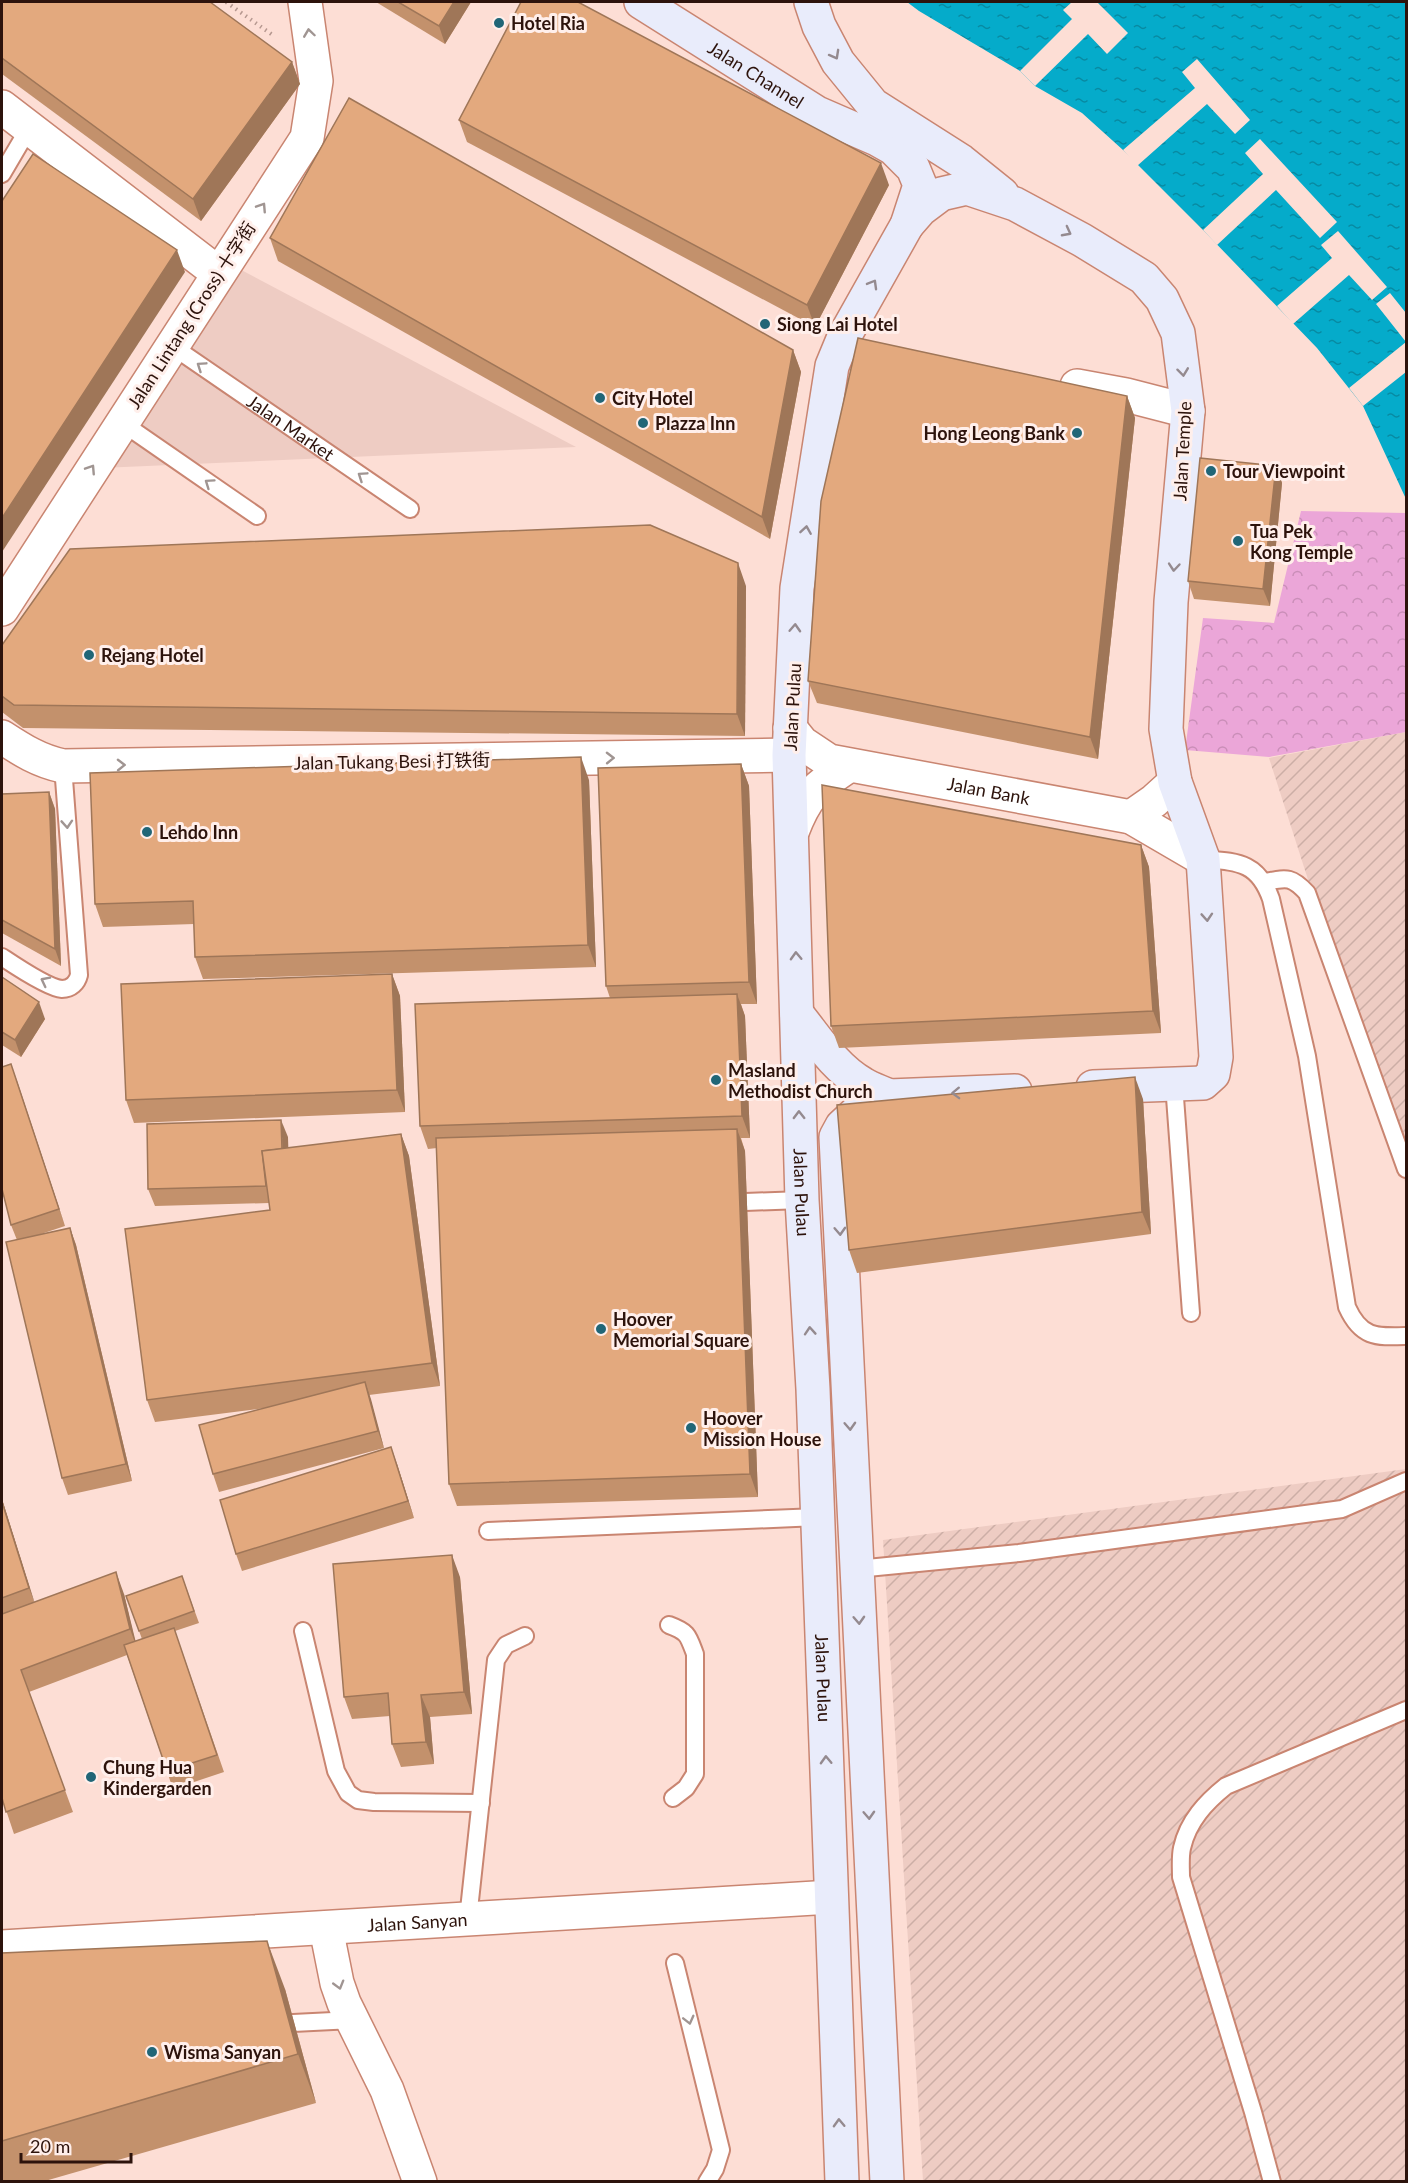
<svg xmlns="http://www.w3.org/2000/svg" width="1408" height="2183" viewBox="0 0 1408 2183" font-family="Lato,'Noto Sans SC',sans-serif">
	<defs>
		<pattern id="industrial-furrows" width="10" height="10" patternUnits="userSpaceOnUse" patternTransform="scale(1.5)"><rect width="10" height="10" fill="#eeccc3"/><path d="M-1 1l2-2M0 10L10 0M9 11l2-2" fill="none" stroke="#ccaea6"/></pattern>
		<pattern id="park-crowns" width="20" height="18" patternUnits="userSpaceOnUse" patternTransform="scale(1.5)"><rect width="20" height="18" fill="#eba6d8"/><path d="M2 6a3 3 0 1 1 6 0M12 15a3 3 0 1 1 6 0" fill="none" stroke="#ca8eb8"/></pattern>
		<pattern id="water-ripples" width="26" height="14" patternUnits="userSpaceOnUse" patternTransform="scale(1.5)"><rect width="26" height="14" fill="#05abca"/><path d="M2 4q2-2 4 0t4 0M15 11q2-2 4 0t4 0" fill="none" stroke="#078aa2"/></pattern>
	</defs>
	<rect width="100%" height="100%" fill="#fdded5"/>
	<path fill="#eeccc3" d="M230,264L576,447L101,468Z"/>
	<g fill="url(#industrial-furrows)">
		<path d="M1406,732V1185L1269,758Z"/>
		<path d="M1406,1469V2181H923L883,1540Z"/>
	</g>
	<path fill="url(#park-crowns)" d="M1301,511L1406,513V732L1269,757L1185,750L1203,618L1274,623Z"/>
	<path fill="url(#water-ripples)" d="M907,2H1406V499L1363,406L1317,348L1203,230L1123,150L1082,113L1035,86L1020,71L919,11Z"/>
	<g fill="#fdded5">
		<path d="M1072,2H1097L1128,33L1107,54L1088,34L1035,86L1020,71L1072,19L1063,10Z"/>
		<path d="M1197,59L1250,120L1235,134L1207,104L1137,166L1123,150L1195,88L1182,72Z"/>
		<path d="M1260,139L1337,222L1320,238L1276,190L1217,245L1203,230L1263,174L1245,153Z"/>
		<path d="M1338,231L1387,287L1372,300L1349,275L1293,324L1277,306L1332,258L1321,245Z"/>
		<path d="M1390,293L1406,313V372L1363,406L1349,388L1406,342L1376,304Z"/>
	</g>
	<g fill="none" stroke-linecap="round" stroke-linejoin="round">
		<g stroke="#c98571" stroke-width="20">
			<g id="lane">
				<path d="M2,174L29,128"/>
				<path id="s1" d="M172,346L410,509"/>
				<path d="M121,422L257,516"/>
				<path d="M1203,859C1238,862 1258,862 1271,899L1307,1056L1347,1307C1361,1338 1376,1337 1406,1336"/>
				<path d="M1265,882C1287,878 1291,876 1307,893L1406,1169"/>
				<path d="M2,957C14,965 48,988 62,989C71,989 77,983 79,975L63,766"/>
				<path d="M1174,1084L1191,1313"/>
				<path d="M745,1202L802,1200"/>
				<path d="M488,1531L818,1517"/>
				<path d="M857,1569L1019,1553L1342,1509L1406,1481"/>
				<path d="M669,1625C688,1632 688,1635 695,1654V1774L686,1788L673,1798"/>
				<path d="M303,1631L336,1771L348,1793L358,1800L374,1802L481,1803"/>
				<path d="M468,1919L496,1660L506,1645L525,1636"/>
				<path d="M675,1963L721,2150L715,2169L707,2182"/>
				<path d="M273,2024L353,2020"/>
				<path d="M1272,2182L1253,2112L1181,1877C1181,1868 1180,1857 1182,1848C1188,1821 1206,1802 1226,1786L1406,1710"/>
			</g>
		</g>
		<g stroke="#c98571" stroke-width="36">
			<g id="street">
				<path d="M2,107L218,273"/>
				<path d="M1077,386L1126,395L1188,411"/>
				<path d="M2,609L307,138L316,81L305,2"/>
				<path id="s2" d="M790,728L802,743L829,761L1131,817L1203,859"/>
				<path d="M2,737C22,750 39,761 63,766L789,755"/>
				<path d="M1131,817L1154,801L1175,782"/>
				<path d="M792,832C806,795 815,788 848,766"/>
				<path d="M326,1928L337,1983L344,2003L387,2090L420,2182"/>
				<path id="s3" d="M2,1947L831,1897"/>
			</g>
		</g>
		<g stroke="#c98571" stroke-width="36">
			<g id="secondary">
				<path id="s4" d="M641,2L817,113L877,139L893,148L913,168L920,185L907,225L844,337L832,366L797,588L789,755L802,1200L813,1389L842,2182"/>
				<path d="M811,2L819,26L838,62L873,105L961,161L1002,194"/>
				<path d="M907,225L921,209L941,194L967,188L1015,204L1082,240L1144,278L1162,299L1178,333L1188,411L1171,602L1166,729L1175,782L1203,859L1216,1057L1213,1074L1203,1083L1093,1087"/>
				<path d="M797,1014C817,1039 835,1068 863,1084C871,1089 881,1092 889,1096"/>
				<path d="M887,2182L836,1137L842,1126L855,1114L870,1104L889,1096L1015,1091"/>
			</g>
		</g>
		<path stroke="#b69890" stroke-width="4" stroke-dasharray="1.5 4.5" stroke-linecap="butt" d="M226,2L274,36"/>
		<use href="#lane" stroke="#fff" stroke-width="16"/>
		<use href="#street" stroke="#fff" stroke-width="33"/>
		<use href="#secondary" stroke="#e9ecfb" stroke-width="33"/>
	</g>
	<g fill="#c3916c">
		<path d="M2,2L292,62L300,84L201,221L2,74Z"/>
		<path d="M376,2H471L445,44Z"/>
		<path d="M459,120L889,185L815,327L467,142Z"/>
		<path d="M270,238L793,350L801,372L770,539L278,261Z"/>
		<path d="M1127,396L1135,418L1098,759L817,703L808,681Z"/>
		<path d="M1276,466L1282,483L1270,606L1194,599L1188,581Z"/>
		<path d="M746,586L745,736L23,728L2,712V645Z"/>
		<path d="M741,764L749,786L757,1004H741L745,1016L750,1138H741L745,1151L758,1497L457,1506L449,1484L437,1148L428,1149L420,1126L610,998L606,986Z"/>
		<path d="M589,780L596,967L203,979L195,957L194,924L103,927L95,904Z"/>
		<path d="M49,792L55,809L61,966L2,933V794Z"/>
		<path d="M1141,845L1149,867L1161,1033L839,1048L831,1026Z"/>
		<path d="M392,974L400,996L405,1112L134,1123L126,1100Z"/>
		<path d="M2,977L45,1019L21,1057L2,1045Z"/>
		<path d="M17,1081L65,1226L41,1234L70,1228L76,1245L132,1481L68,1495L62,1478L17,1240L11,1225Z"/>
		<path d="M1143,1099L1151,1234L857,1273L849,1250Z"/>
		<path d="M401,1134L409,1156L440,1386L369,1395L384,1448L219,1492L213,1474L265,1408L155,1422L147,1400L270,1210L269,1203L155,1206L148,1189L288,1137V1148Z"/>
		<path d="M397,1464L414,1518L242,1571L236,1554Z"/>
		<path d="M2,1499L34,1602L124,1594L135,1641L142,1639L126,1596L182,1576L199,1623L175,1631L224,1772L173,1789L127,1655L29,1692L73,1812L14,1834L2,1798Z"/>
		<path d="M460,1577L472,1714L430,1717L434,1764L401,1767L392,1744L390,1716L352,1719L344,1697Z"/>
		<path d="M2,1953L285,1989L316,2103L45,2181H2Z"/>
	</g>
	<g fill="#9f7658">
		<path d="M454,2H471L445,44L439,26Z"/>
		<path d="M292,62L300,84L201,221L193,199Z"/>
		<path d="M881,163L889,185L815,327L807,305Z"/>
		<path d="M177,250L185,272L2,552V518Z"/>
		<path d="M793,350L801,372L770,539L762,517Z"/>
		<path d="M1127,396L1135,418L1098,759L1090,737Z"/>
		<path d="M1276,466L1282,483L1270,606L1263,589Z"/>
		<path d="M738,563L746,586L745,736L737,714Z"/>
		<path d="M581,757L589,780L596,967L588,945Z"/>
		<path d="M741,764L749,786L757,1004L749,982Z"/>
		<path d="M49,792L55,809L61,966L55,949Z"/>
		<path d="M1141,845L1149,867L1161,1033L1153,1011Z"/>
		<path d="M392,974L400,996L405,1112L397,1090Z"/>
		<path d="M737,994L745,1016L750,1138L742,1116Z"/>
		<path d="M39,1002L45,1019L21,1057L15,1040Z"/>
		<path d="M11,1064L17,1081L65,1226L59,1209Z"/>
		<path d="M1135,1077L1143,1099L1151,1234L1142,1212Z"/>
		<path d="M281,1120L288,1137L289,1171L283,1154Z"/>
		<path d="M737,1129L745,1151L758,1497L750,1474Z"/>
		<path d="M401,1134L409,1156L440,1386L432,1363Z"/>
		<path d="M70,1228L76,1245L132,1481L126,1464Z"/>
		<path d="M365,1382L371,1399L384,1448L378,1431Z"/>
		<path d="M391,1447L397,1464L414,1518L408,1501Z"/>
		<path d="M2,1499L37,1610L29,1588L2,1502Z"/>
		<path d="M452,1555L460,1577L472,1714L464,1692Z"/>
		<path d="M116,1572L124,1594L138,1651L130,1629Z"/>
		<path d="M421,1695L430,1717L434,1764L426,1742Z"/>
		<path d="M267,1941L285,1989L316,2103L298,2054Z"/>
	</g>
	<g fill="#e3a97e" stroke="#9f7658" stroke-width="1.5">
		<path d="M2,2H210L292,62L193,199L2,58Z"/>
		<path d="M398,2H454L439,26Z"/>
		<path d="M521,2H578L881,163L807,305L459,120Z"/>
		<path d="M349,98L793,350L762,517L270,238Z"/>
		<path d="M33,154L177,250L2,518V201Z"/>
		<path d="M858,338L1127,396L1090,737L808,681L821,501Z"/>
		<path d="M1200,458L1276,466L1263,589L1188,581Z"/>
		<path d="M650,525L738,563L737,714L14,705L2,696V645L70,549Z"/>
		<path d="M581,757L588,945L195,957L193,901L95,904L90,773Z"/>
		<path d="M741,764L749,982L606,986L598,768Z"/>
		<path d="M822,785L1141,845L1153,1011L831,1026Z"/>
		<path d="M49,792L55,949L2,920V794Z"/>
		<path d="M392,974L397,1090L126,1100L121,984Z"/>
		<path d="M2,977L39,1002L15,1040L2,1032Z"/>
		<path d="M737,994L742,1116L420,1126L415,1004Z"/>
		<path d="M11,1064L59,1209L11,1225L2,1189V1067Z"/>
		<path d="M1135,1077L1142,1212L849,1250L837,1105Z"/>
		<path d="M281,1120L282,1149L262,1151L266,1186L148,1189L147,1124Z"/>
		<path d="M737,1129L750,1474L449,1484L436,1138Z"/>
		<path d="M401,1134L432,1363L147,1400L125,1229L270,1210L262,1151Z"/>
		<path d="M70,1228L126,1464L62,1478L6,1242Z"/>
		<path d="M365,1382L378,1431L213,1474L199,1425Z"/>
		<path d="M391,1447L408,1501L236,1554L220,1500Z"/>
		<path d="M2,1502L29,1588L2,1598Z"/>
		<path d="M452,1555L464,1692L421,1695L426,1742L392,1744L388,1693L344,1697L333,1564Z"/>
		<path d="M116,1572L130,1629L21,1670L65,1790L6,1812L2,1798V1614Z"/>
		<path d="M182,1576L194,1611L139,1631L126,1596Z"/>
		<path d="M174,1628L217,1755L167,1771L124,1645Z"/>
		<path d="M267,1941L298,2054L2,2141V1953Z"/>
	</g>
	<defs><path id="oneway-chevron" d="M-2-3.5L2.5 0L-2 3.5" fill="none" stroke-width="1.6" stroke-linecap="round" stroke-linejoin="round" transform="scale(1.5)"/></defs>
	<g stroke="#a09592">
		<use href="#oneway-chevron" transform="translate(309 33) rotate(-98)"/>
		<use href="#oneway-chevron" transform="translate(262 207) rotate(-57)"/>
		<use href="#oneway-chevron" transform="translate(201 366) rotate(-146)"/>
		<use href="#oneway-chevron" transform="translate(91 469) rotate(-57)"/>
		<use href="#oneway-chevron" transform="translate(362 476) rotate(-146)"/>
		<use href="#oneway-chevron" transform="translate(209 483) rotate(-145)"/>
		<use href="#oneway-chevron" transform="translate(610 758) rotate(-1)"/>
		<use href="#oneway-chevron" transform="translate(121 765) rotate(-1)"/>
		<use href="#oneway-chevron" transform="translate(67 824) rotate(86)"/>
		<use href="#oneway-chevron" transform="translate(45 981) rotate(-153)"/>
		<use href="#oneway-chevron" transform="translate(339 1985) rotate(74)"/>
		<use href="#oneway-chevron" transform="translate(689 2020) rotate(76)"/>
	</g>
	<g stroke="#948a8f">
		<use href="#oneway-chevron" transform="translate(835 55) rotate(61)"/>
		<use href="#oneway-chevron" transform="translate(1067 232) rotate(28)"/>
		<use href="#oneway-chevron" transform="translate(873 284) rotate(-60)"/>
		<use href="#oneway-chevron" transform="translate(1183 372) rotate(83)"/>
		<use href="#oneway-chevron" transform="translate(806 530) rotate(-81)"/>
		<use href="#oneway-chevron" transform="translate(1174 567) rotate(95)"/>
		<use href="#oneway-chevron" transform="translate(795 628) rotate(-87)"/>
		<use href="#oneway-chevron" transform="translate(1207 917) rotate(86)"/>
		<use href="#oneway-chevron" transform="translate(796 956) rotate(-92)"/>
		<use href="#oneway-chevron" transform="translate(956 1093) rotate(178)"/>
		<use href="#oneway-chevron" transform="translate(799 1115) rotate(-91)"/>
		<use href="#oneway-chevron" transform="translate(840 1231) rotate(87)"/>
		<use href="#oneway-chevron" transform="translate(810 1331) rotate(-94)"/>
		<use href="#oneway-chevron" transform="translate(850 1426) rotate(87)"/>
		<use href="#oneway-chevron" transform="translate(859 1620) rotate(87)"/>
		<use href="#oneway-chevron" transform="translate(826 1760) rotate(-92)"/>
		<use href="#oneway-chevron" transform="translate(869 1815) rotate(87)"/>
		<use href="#oneway-chevron" transform="translate(839 2123) rotate(-92)"/>
	</g>
	<g fill="#216677" stroke="#ffefeb" stroke-width="2">
		<circle cx="499" cy="23" r="6"/>
		<circle cx="765" cy="324" r="6"/>
		<circle cx="600" cy="398" r="6"/>
		<circle cx="643" cy="423" r="6"/>
		<circle cx="1077" cy="433" r="6"/>
		<circle cx="1211" cy="471" r="6"/>
		<circle cx="1238" cy="541" r="6"/>
		<circle cx="89" cy="655" r="6"/>
		<circle cx="147" cy="832" r="6"/>
		<circle cx="716" cy="1080" r="6"/>
		<circle cx="601" cy="1329" r="6"/>
		<circle cx="691" cy="1428" r="6"/>
		<circle cx="91" cy="1777" r="6"/>
		<circle cx="152" cy="2052" r="6"/>
	</g>
	<g text-anchor="middle" dominant-baseline="central" stroke-width="6" stroke-linejoin="round" paint-order="stroke">
		<g font-size="18" font-weight="bold" fill="#2d130c" stroke="#ffefeb" text-anchor="start">
			<text x="511" y="23">Hotel Ria</text>
			<text x="777" y="324">Siong Lai Hotel</text>
			<text x="612" y="398">City Hotel</text>
			<text x="655" y="423">Plazza Inn</text>
			<text x="1065" y="433" text-anchor="end">Hong Leong Bank</text>
			<text x="1223" y="471">Tour Viewpoint</text>
			<text x="1250" y="531">Tua Pek<tspan x="1250" dy="21">Kong Temple</tspan></text>
			<text x="101" y="655">Rejang Hotel</text>
			<text x="159" y="832">Lehdo Inn</text>
			<text x="728" y="1070">Masland<tspan x="728" dy="21">Methodist Church</tspan></text>
			<text x="613" y="1319">Hoover<tspan x="613" dy="21">Memorial Square</tspan></text>
			<text x="703" y="1418">Hoover<tspan x="703" dy="21">Mission House</tspan></text>
			<text x="103" y="1767">Chung Hua<tspan x="103" dy="21">Kindergarden</tspan></text>
			<text x="164" y="2052">Wisma Sanyan</text>
		</g>
		<g font-size="18" fill="#2d130c" stroke="#ffefeb">
			<text stroke="none"><textPath href="#s4" startOffset="136">Jalan Channel</textPath></text>
			<text transform="translate(191 315) rotate(-57)">Jalan Lintang (Cross) 十字街</text>
			<text stroke="none"><textPath href="#s1" startOffset="144">Jalan Market</textPath></text>
			<text transform="translate(1182 451) rotate(-87)">Jalan Temple</text>
			<text transform="translate(792 707) rotate(-87)">Jalan Pulau</text>
			<text transform="translate(392 761) rotate(-1)">Jalan Tukang Besi 打铁街</text>
			<text stroke="none"><textPath href="#s2" startOffset="214">Jalan Bank</textPath></text>
			<text stroke="none"><textPath href="#s4" startOffset="1370">Jalan Pulau</textPath></text>
			<text stroke="none"><textPath href="#s4" startOffset="1856">Jalan Pulau</textPath></text>
			<text stroke="none"><textPath href="#s3" startOffset="416">Jalan Sanyan</textPath></text>
		</g>
	</g>
	<rect width="1408" height="2183" fill="none" stroke="#2d130c" stroke-width="6"/>
	<path d="M21 2153v9h110v-9" fill="none" stroke="#2d130c" stroke-width="3"/>
	<text x="30" y="2153" font-size="18" fill="#2d130c" stroke="#ffefeb" stroke-width="4.5" paint-order="stroke">20 m</text>
</svg>
